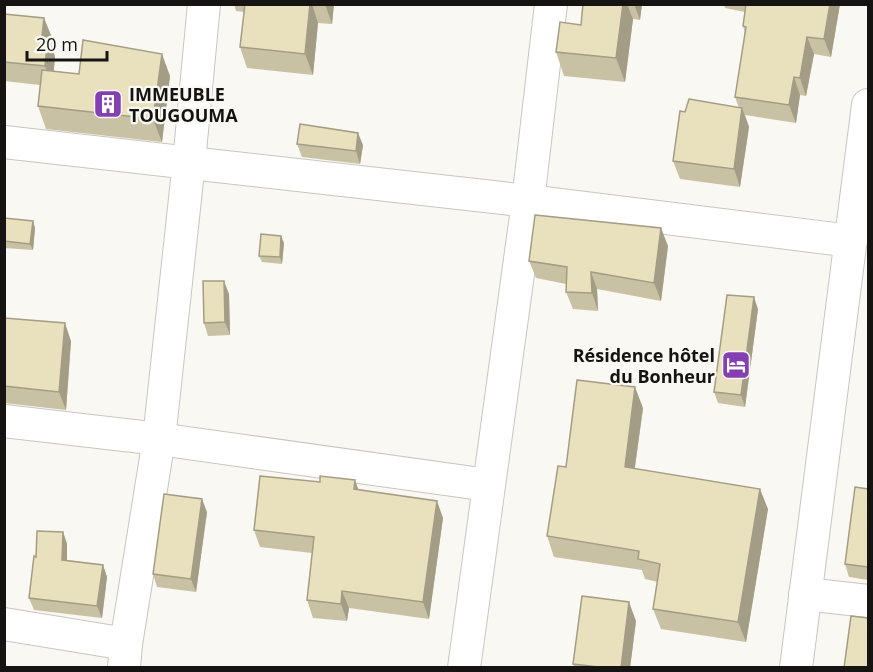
<svg xmlns="http://www.w3.org/2000/svg" width="873" height="672" viewBox="0 0 873 672" font-family="'Open Sans',sans-serif">
	<rect width="100%" height="100%" fill="#faf8f3"/>
	<g fill="none" stroke-linecap="round" stroke-linejoin="round">
		<g stroke="#c8c6c1" stroke-width="34">
			<g id="minor">
				<path d="M4,142L528,201L851,241"/>
				<path d="M4,421L159,439L488,485"/>
				<path d="M805,594L868,601"/>
				<path d="M4,624L126,644"/>
				<path d="M124,668L126,644L159,439L189,162L204,4"/>
				<path d="M464,668L528,201L551,4"/>
				<path d="M796,668L868,105"/>
			</g>
		</g>
		<use href="#minor" stroke="#fff" stroke-width="32"/>
	</g>
	<g fill="#c8c1a3">
		<path d="M234,4H334L332,24L318,23L313,75L247,68L240,47L244,12L236,11Z"/>
		<path d="M583,4H642L640,20L633,19L625,82L564,76L556,52L581,25Z"/>
		<path d="M724,4H840L831,57L814,54L806,96L800,95L796,123L745,115L749,127L740,187L680,179L673,161L685,112L739,108L735,97L745,33L743,26L745,12L725,8Z"/>
		<path d="M4,14L44,18L52,38L51,45L55,57L54,71L79,74L170,76L162,142L46,129L38,106L40,85L4,81Z"/>
		<path d="M297,144L363,145L360,164L302,157Z"/>
		<path d="M4,218L33,221L35,228L33,250L4,248Z"/>
		<path d="M284,243L282,264L262,262L259,256Z"/>
		<path d="M668,246L661,301L597,289L598,311L573,309L566,292V284L536,278L529,261Z"/>
		<path d="M229,294L230,335L208,336L204,323Z"/>
		<path d="M758,309L745,407L718,403L714,392Z"/>
		<path d="M4,318L71,341L66,410L4,403Z"/>
		<path d="M643,408L635,468L768,509L746,642L661,629L653,609L658,582L645,579L642,570L554,557L547,536L566,467Z"/>
		<path d="M868,489V580L849,577L845,564Z"/>
		<path d="M358,490L443,518L429,619L349,608L347,621L313,618L307,600L312,553L260,547L254,530Z"/>
		<path d="M207,512L196,592L157,587L153,574Z"/>
		<path d="M63,532L67,544V560L103,565L107,577L102,618L34,610L29,598L36,557Z"/>
		<path d="M636,621L630,668H575L573,664Z"/>
	</g>
	<g fill="#a39d85">
		<path d="M310,4H312L318,23L313,75L305,54Z"/>
		<path d="M325,4H334L332,24Z"/>
		<path d="M623,4H627L633,19L625,82L616,58Z"/>
		<path d="M634,4H642L640,20Z"/>
		<path d="M830,4H840L831,57L824,39Z"/>
		<path d="M44,18L52,38L51,45L55,57L52,86L45,66L42,36Z"/>
		<path d="M807,37L814,54L806,96L800,78Z"/>
		<path d="M162,54L170,76L162,142L153,119Z"/>
		<path d="M794,77L800,95L796,123L789,105Z"/>
		<path d="M742,108L749,127L740,187L734,169Z"/>
		<path d="M358,133L363,145L360,164L356,151Z"/>
		<path d="M33,221L35,228L33,250L30,244Z"/>
		<path d="M661,228L668,246L661,301L654,283Z"/>
		<path d="M281,236L284,243L282,264L280,257Z"/>
		<path d="M591,272L597,289L598,311L592,293Z"/>
		<path d="M224,281L229,294L230,335L225,322Z"/>
		<path d="M754,297L758,309L745,407L741,395Z"/>
		<path d="M65,323L71,341L66,410L59,392Z"/>
		<path d="M635,387L643,408L632,487L625,467Z"/>
		<path d="M355,480L361,497L354,489Z"/>
		<path d="M760,489L768,509L746,642L738,622Z"/>
		<path d="M202,499L207,512L196,592L191,579Z"/>
		<path d="M437,501L443,518L429,619L423,602Z"/>
		<path d="M63,532L67,544V572L62,560Z"/>
		<path d="M103,565L107,577L102,618L97,606Z"/>
		<path d="M342,591L349,608L347,621L341,604Z"/>
		<path d="M629,602L636,621L630,668H621Z"/>
	</g>
	<g fill="#e9e0be" stroke="#a39d85" stroke-width="1.5">
		<path d="M245,4H310L305,54L240,47Z"/>
		<path d="M583,4H623L616,58L556,52L560,22L581,25Z"/>
		<path d="M746,4H830L824,39L807,37L800,78L794,77L789,105L735,97L746,27L743,26Z"/>
		<path d="M4,14L44,18L42,36L48,37L45,66L4,62Z"/>
		<path d="M83,40L162,54L153,119L38,106L42,70L79,74Z"/>
		<path d="M689,99L742,108L734,169L673,161L680,111L685,112Z"/>
		<path d="M300,124L358,133L356,151L297,144Z"/>
		<path d="M535,215L661,228L654,283L591,272L592,293L566,292L567,267L529,261Z"/>
		<path d="M4,218L33,221L30,244L4,241Z"/>
		<path d="M261,234L281,236L280,257L259,256Z"/>
		<path d="M203,281H224L225,322L204,323Z"/>
		<path d="M727,295L754,297L741,395L714,392Z"/>
		<path d="M4,318L65,323L59,392L4,386Z"/>
		<path d="M577,380L635,387L625,467L760,489L738,622L653,609L660,564L638,559L639,551L547,536L558,466L566,467Z"/>
		<path d="M260,476L320,482V476L355,480L354,489L437,501L423,602L342,591L341,604L307,600L314,537L254,530Z"/>
		<path d="M855,487L868,489V567L845,564Z"/>
		<path d="M164,494L202,499L191,579L153,574Z"/>
		<path d="M37,531L63,532L62,560L103,565L97,606L29,598L34,556L36,557Z"/>
		<path d="M582,596L629,602L621,668H607L573,664Z"/>
		<path d="M851,616L868,618V668H844Z"/>
	</g>
	<defs>
		<g id="building-square" transform="scale(1.5)"><rect x="-9" y="-9" width="18" height="18" rx="4" fill="#843fb2" stroke="#faf8f3"/><path d="M-4-6H4V6H1V3H-1V6H-4ZM-2.5-4.3h1.7v1.8h-1.7ZM.8-4.3h1.7v1.8H.8ZM-2.5-1h1.7V.8h-1.7ZM.8-1h1.7V.8H.8Z" fill="#fff"/></g>
		<g id="hotel-square" transform="scale(1.5)"><rect x="-9" y="-9" width="18" height="18" rx="4" fill="#843fb2" stroke="#faf8f3"/><path d="M-6-4.5h1.5V1H6V5H4.5V3h-9V5H-6ZM-4 0a1.8 1.8 0 1 1 3.6 0ZM.5 0V-2.5h3Q6-2.5 6 0Z" fill="#fff"/></g>
	</defs>
	<g fill-rule="evenodd">
		<use href="#building-square" x="108" y="104"/>
		<use href="#hotel-square" x="736" y="365"/>
	</g>
	<g text-anchor="middle" dominant-baseline="central" stroke-width="4.5" stroke-linejoin="round" paint-order="stroke">
		<g font-size="18" font-weight="bold" fill="#151413" stroke="#faf8f3" text-anchor="start">
			<text x="129" y="94">IMMEUBLE<tspan x="129" dy="21">TOUGOUMA</tspan></text>
			<text x="715" y="355" text-anchor="end">Résidence hôtel<tspan x="715" dy="21">du Bonheur</tspan></text>
		</g>
	</g>
	<rect width="873" height="672" fill="none" stroke="#151413" stroke-width="12"/>
	<path d="M27 51v9h80v-9" fill="none" stroke="#151413" stroke-width="3"/>
	<text x="36" y="51" font-size="18" fill="#151413" stroke="#faf8f3" stroke-width="4.5" paint-order="stroke">20 m</text>
</svg>
